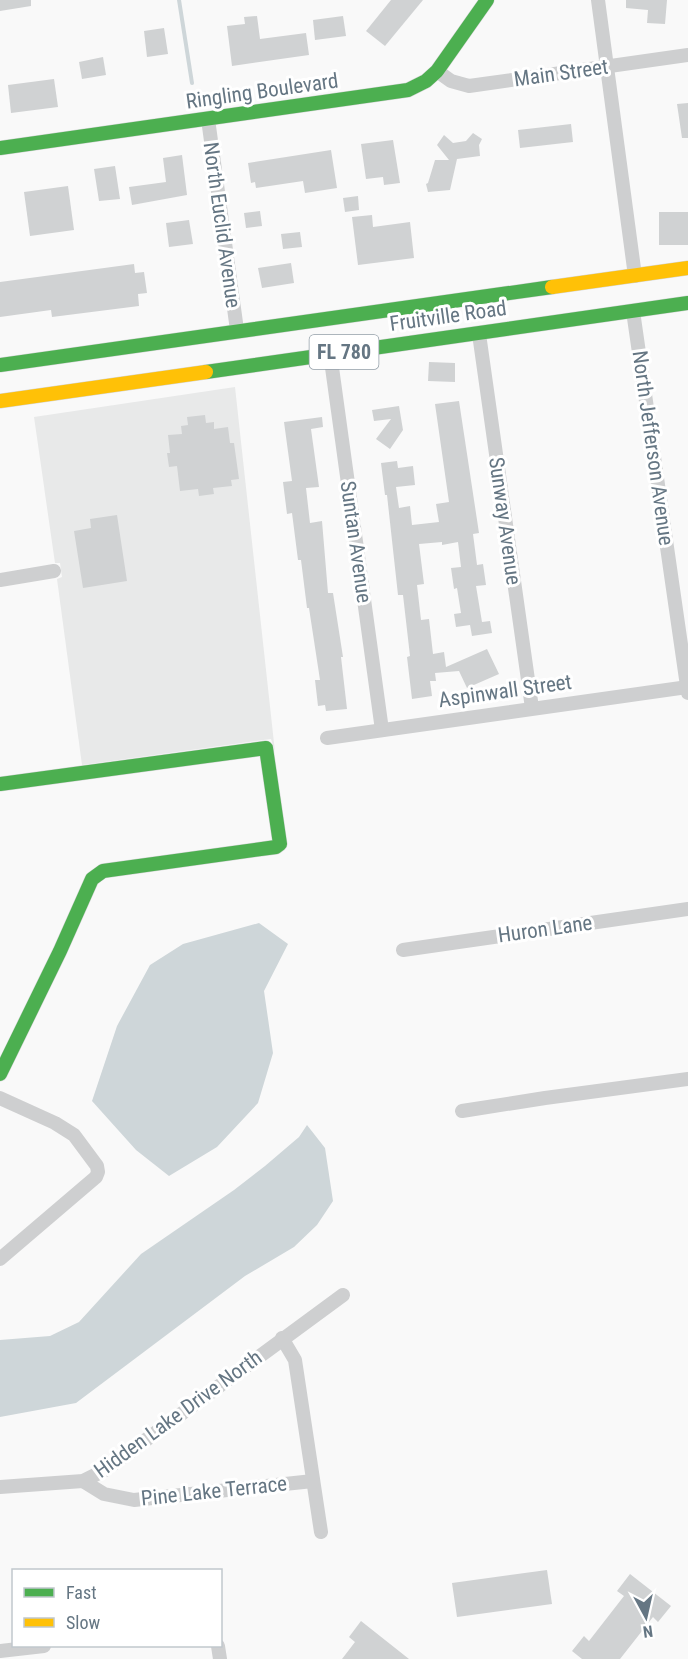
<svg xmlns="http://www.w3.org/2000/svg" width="688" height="1659" viewBox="0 0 688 1659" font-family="'Roboto Condensed',sans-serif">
	<rect width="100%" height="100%" fill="#f9f9f9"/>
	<path fill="#e8e9e9" d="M235,387L275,752L271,739L82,765L57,579L62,577L60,563H55L34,417Z"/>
	<g fill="#ced6d9">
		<path d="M259,923L288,944L264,991L273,1053L258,1103L217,1147L169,1176L136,1150L92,1101L117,1026L150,965L183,944Z"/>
		<path d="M307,1125L325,1148L333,1201L317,1225L294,1247L245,1276L76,1403L0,1417V1340L50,1336L79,1322L141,1254L234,1190L265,1166L299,1137Z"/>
	</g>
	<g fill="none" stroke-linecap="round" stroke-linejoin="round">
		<path stroke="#ced6d9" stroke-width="4" d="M179,0L192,83"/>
	</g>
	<g fill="#d0d2d3">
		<path d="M0,0H31V6L0,11Z"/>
		<path d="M391,0H423L385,46L366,31Z"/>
		<path d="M626,0H667L665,24L647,23L648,10L626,8Z"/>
		<path d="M257,16L260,39L306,33L309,55L232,66L227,26L245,24L244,17Z"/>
		<path d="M343,16L346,36L315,40L313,20Z"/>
		<path d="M164,28L168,54L147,57L144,31Z"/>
		<path d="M103,57L106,75L82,79L79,62Z"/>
		<path d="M54,79L58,107L11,113L8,85Z"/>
		<path d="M688,103V138H682L677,104Z"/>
		<path d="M571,124L573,142L520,148L518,130Z"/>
		<path d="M473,133L482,139L479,145L480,156L457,159L450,190L428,192L426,184L428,183L435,160H449L437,145L444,135L453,143L466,141Z"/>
		<path d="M393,140L400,183L384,185L383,177L366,179L361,144Z"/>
		<path d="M331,150L337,188L305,193L303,181L256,188L255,182L251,183L248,163Z"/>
		<path d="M182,155L187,195L132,205L129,187L166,182L163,158Z"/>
		<path d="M115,166L120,199L99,201L94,169Z"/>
		<path d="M68,186L74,230L30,236L24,192Z"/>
		<path d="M358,196L359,210L345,212L343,198Z"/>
		<path d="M260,211L262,226L246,228L244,213Z"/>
		<rect x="659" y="212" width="29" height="33"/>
		<path d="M372,215L373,227L410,222L414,258L358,265L352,217Z"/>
		<path d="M189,220L193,244L169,247L166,223Z"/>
		<path d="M300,232L302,247L283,249L281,234Z"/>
		<path d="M291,263L294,283L262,288L258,268Z"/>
		<path d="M134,264L135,273L144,272L147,293L138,294L139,306L52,317L51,310L0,317V282Z"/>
		<path d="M429,362L455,363V382L428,381Z"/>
		<path d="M459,401L479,533L473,534L477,565L483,564L486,585L476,586L482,622L490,621L492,633L472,636L470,625L456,627L454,614L461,613L457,588L454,589L451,568L461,567L458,542L442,545V542L419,544L424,584L417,585L421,620L429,619L433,654L444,652L446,667L487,649L499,674L467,688L459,671L435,673L436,681H430L432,696L412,699L407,657L410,656L403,595H398L387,495H385L381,463L397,461L398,468L413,466L415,485L396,487L399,508L410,506L412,525L439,522L436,504L449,502L435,404Z"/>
		<path d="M399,406L403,430L390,449L376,439L391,419L374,421L372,410Z"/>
		<path d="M205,415L206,423L214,422V429L228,427L230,443H234L239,479L231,480L232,486L213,488L214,494L199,496L198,489L180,491L177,466L169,467L167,453H170L168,435L182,434L181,426L188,425L187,417Z"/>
		<path d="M322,417L323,427L311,429L319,487L306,488L310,523L322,521L328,593H333L343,657H341L347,709L326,711L325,705L318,706L315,680H320L309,608H307L301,560H298L292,513L287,514L283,482L292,481L284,422Z"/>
		<path d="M117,515L127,581L83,588L74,531L91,528L90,519Z"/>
		<path d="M547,1570L552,1604L457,1617L452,1583Z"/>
		<path d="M630,1574L671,1606L658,1622L653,1617L620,1659H582L572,1651L584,1636L589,1641L624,1596L617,1591Z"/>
		<path d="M361,1621L409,1659H342L355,1642L349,1637Z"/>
	</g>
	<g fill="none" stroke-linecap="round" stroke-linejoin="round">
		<g stroke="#d5d6d7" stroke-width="15">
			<g id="fast">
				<path d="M0,148L408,90L426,81L437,71L487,0"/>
				<path d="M0,365L552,287"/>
				<path d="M206,372L688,303"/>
				<path d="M0,784L266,748L280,844L276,847L103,871L92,879L60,951L0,1074"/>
			</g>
		</g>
		<g stroke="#d5d6d7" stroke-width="15">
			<g id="slow">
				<path d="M552,287L688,268"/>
				<path d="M0,401L206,372"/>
			</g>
		</g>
		<g stroke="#cecfd0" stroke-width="14">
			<path d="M598,0L635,276"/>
			<path d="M437,71L451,81L469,86L688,55"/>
			<path d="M208,119L237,330"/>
			<path d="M633,311L688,693"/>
			<path d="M479,334L532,708"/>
			<path d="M330,353L382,730"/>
			<path d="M0,580L54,571"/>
			<path d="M327,738L688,687"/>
			<path d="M403,950L688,909"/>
			<path d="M0,1098L55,1123L74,1135L97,1166L98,1172L96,1177L0,1259"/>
			<path d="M462,1111L545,1098L688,1079"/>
			<path d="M282,1338L295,1360L321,1532"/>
			<path d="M83,1481L104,1494L134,1500L313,1481"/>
			<path d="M0,1487L83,1481L105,1470L343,1295"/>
			<path d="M218,1646L220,1659"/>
			<path d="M0,1651L44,1646"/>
		</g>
		<use href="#fast" stroke="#4caf50" stroke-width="14"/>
		<use href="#slow" stroke="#ffc107" stroke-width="14"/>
	</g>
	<g text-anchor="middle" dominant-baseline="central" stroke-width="6" stroke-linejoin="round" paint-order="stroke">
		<rect fill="#fff" stroke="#939fa8" stroke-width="1.5" x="309.5" y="335" width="69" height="34" rx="4.5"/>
		<g font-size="20" font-weight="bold" fill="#657683">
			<text x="344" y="352">FL 780</text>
		</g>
		<g font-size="21" fill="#657683" stroke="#fff">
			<text transform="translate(561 73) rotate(-8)">Main Street</text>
			<text transform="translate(262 91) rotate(-8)">Ringling Boulevard</text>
			<text transform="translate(222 225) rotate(82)">North Euclid Avenue</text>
			<text transform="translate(448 316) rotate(-8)">Fruitville Road</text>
			<text transform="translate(653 448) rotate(82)">North Jefferson Avenue</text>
			<text transform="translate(505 521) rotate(82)">Sunway Avenue</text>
			<text transform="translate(356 542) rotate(82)">Suntan Avenue</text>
			<text transform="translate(505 691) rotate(-8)">Aspinwall Street</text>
			<text transform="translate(545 929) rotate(-8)">Huron Lane</text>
			<text transform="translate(178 1414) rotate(-36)">Hidden Lake Drive North</text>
			<text transform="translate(214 1491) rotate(-6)">Pine Lake Terrace</text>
		</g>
	</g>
	<rect x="12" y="1569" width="210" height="78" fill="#ffffff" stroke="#c1c8cd" stroke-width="1.5"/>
	<rect x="24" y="1588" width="30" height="9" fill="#4caf50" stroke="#c1c8cd" stroke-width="1.5"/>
	<text x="66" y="1599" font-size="18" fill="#657683">Fast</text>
	<rect x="24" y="1618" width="30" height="9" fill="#ffc107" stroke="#c1c8cd" stroke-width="1.5"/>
	<text x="66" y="1629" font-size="18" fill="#657683">Slow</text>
	<g transform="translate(646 1617) rotate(172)" stroke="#ffffff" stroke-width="4.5" paint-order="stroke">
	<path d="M0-4.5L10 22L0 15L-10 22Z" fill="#657683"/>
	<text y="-9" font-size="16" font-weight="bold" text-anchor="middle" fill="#657683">N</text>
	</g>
</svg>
